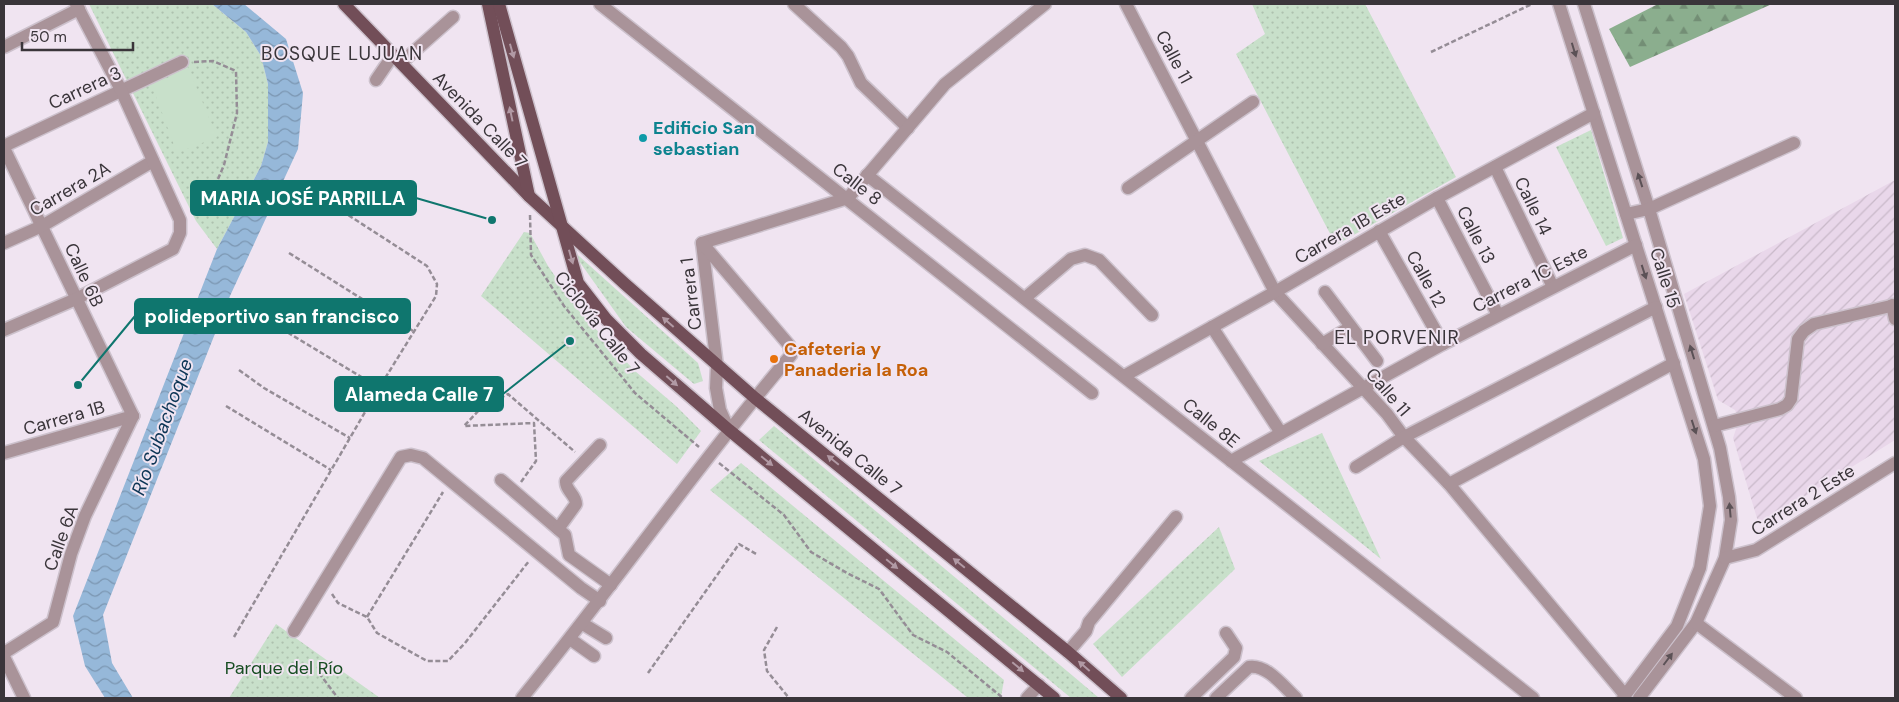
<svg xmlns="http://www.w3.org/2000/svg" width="1899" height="702" viewBox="0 0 1899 702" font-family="'DM Sans',sans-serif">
	<defs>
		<pattern id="industrial-furrows" width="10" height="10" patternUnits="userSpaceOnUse" patternTransform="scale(1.25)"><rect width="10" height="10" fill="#e9d7ea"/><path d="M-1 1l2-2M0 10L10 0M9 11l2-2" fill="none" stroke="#c9b9c9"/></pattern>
		<pattern id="grass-dots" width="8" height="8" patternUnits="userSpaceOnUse" patternTransform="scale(1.25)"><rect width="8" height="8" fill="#c8e0ca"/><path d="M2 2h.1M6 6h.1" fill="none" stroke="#adc1ae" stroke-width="1.8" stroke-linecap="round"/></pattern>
		<pattern id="forest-firs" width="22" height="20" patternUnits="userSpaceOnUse" patternTransform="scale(1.25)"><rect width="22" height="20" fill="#8bae8e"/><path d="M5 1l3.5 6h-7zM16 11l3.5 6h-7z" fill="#738e75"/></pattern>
		<pattern id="water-waves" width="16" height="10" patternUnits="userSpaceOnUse" patternTransform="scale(1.25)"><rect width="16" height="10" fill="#96b8d9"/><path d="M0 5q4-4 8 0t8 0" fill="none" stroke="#7b96b1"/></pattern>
	</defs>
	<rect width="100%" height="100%" fill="#f0e4f1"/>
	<path fill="url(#industrial-furrows)" d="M1895,180V440L1759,525L1733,438L1739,420L1735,410L1718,400L1684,294Z"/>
	<g fill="url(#grass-dots)">
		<path d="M89,4H212L246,32L261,56L268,84V142L261,166L217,249L196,221Z"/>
		<path d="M1252,4H1365L1456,177L1336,245L1236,54L1265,34Z"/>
		<path d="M1591,130L1623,238L1606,246L1556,147Z"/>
		<path d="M524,232L530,233L548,266L579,311L635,371L676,406L701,431L677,464L481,296Z"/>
		<path d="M569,247L698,363L703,381L694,384L626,327Z"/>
		<path d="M774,426L1073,676L1099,698H1071L759,440Z"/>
		<path d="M1322,433L1381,559L1259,461Z"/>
		<path d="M741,463L1004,680L1001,697L999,698H968L710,490Z"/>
		<path d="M1219,527L1235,569L1122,677L1093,644Z"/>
		<path d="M276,624L380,698H229Z"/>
	</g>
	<path fill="url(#forest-firs)" d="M1658,4H1772L1630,67L1609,29Z"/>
	<path fill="#c8e0ca" d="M188,67L217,137L177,153L152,86Z"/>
	<path fill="url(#water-waves)" d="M212,4H244L286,39L303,93L298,149L230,296L103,615L112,663L133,698H105L85,666L73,616L217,249L261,166L268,142V84L261,56L246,32Z"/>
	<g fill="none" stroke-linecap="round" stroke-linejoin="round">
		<g stroke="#ccc1cc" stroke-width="15">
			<g id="minor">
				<path d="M600,4L1092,393"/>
				<path d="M794,4L841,47L848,56L861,83L908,128"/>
				<path d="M1126,4L1275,292L1387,414L1404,437L1449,484L1625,695"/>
				<path d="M1559,4L1704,459L1710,506L1700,568L1677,626L1623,698"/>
				<path d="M1584,4L1649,209L1720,448L1729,497L1731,520L1725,558L1696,623L1639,698"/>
				<path d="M4,47L79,9"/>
				<path d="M401,63L453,17"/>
				<path d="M376,80L393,55"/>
				<path d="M4,146L182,62"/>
				<path d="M4,148L133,416"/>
				<path d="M1495,167L1553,287"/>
				<path d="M867,175L1533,698"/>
				<path d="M1128,188L1253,102"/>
				<path d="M1437,198L1498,315"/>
				<path d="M1626,214L1649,209L1794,143"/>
				<path d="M1379,231L1443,344"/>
				<path d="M4,243L42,226L153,161"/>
				<path d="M1325,292L1377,361"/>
				<path d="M1025,298L1071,259L1085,255L1099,260L1152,315"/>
				<path d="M1892,305L1895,319"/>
				<path d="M1212,327L1281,433"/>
				<path d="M4,330L76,299L173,249L180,233V220L121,90L76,4"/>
				<path d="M1322,344L1351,327"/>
				<path d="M1124,376L1275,292L1437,198L1594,113"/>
				<path d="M1714,426L1780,409L1787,405L1791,399L1798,339L1804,331L1814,324L1895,305"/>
				<path d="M729,430L720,410L716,388L717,366L702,243L848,198L945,84L1045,4"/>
				<path d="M4,453L133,416"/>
				<path d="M1231,461L1443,344L1636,245"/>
				<path d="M1356,467L1404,437L1656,307"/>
				<path d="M501,480L565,535L569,555L611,585"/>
				<path d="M1449,484L1674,363"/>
				<path d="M558,529L576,504C576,495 565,490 566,481L600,445"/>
				<path d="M1725,558L1756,550L1895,463"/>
				<path d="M1696,623L1796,698"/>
				<path d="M583,624L606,638"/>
				<path d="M294,631L401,457L411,455L423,458L581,588L600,601"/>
				<path d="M570,639L594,656"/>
				<path d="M1068,652L1086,631L1089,622L1176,517"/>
				<path d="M4,653L53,622L71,554L85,516L133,416"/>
				<path d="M4,657L24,698"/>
				<path d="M522,698C614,585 697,466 791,355L789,345L702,243"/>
				<path d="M1027,698L1039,685"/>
				<path d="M1191,698L1234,657L1236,648L1226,633"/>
				<path d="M1216,698L1249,667C1267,664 1284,687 1296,698"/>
			</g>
		</g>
		<g stroke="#ccc1cc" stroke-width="15">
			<g id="major">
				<path d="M344,4L529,196L625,284L755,398L1068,652L1121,698"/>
				<path d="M488,4L529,196"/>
				<path d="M499,4L578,283L606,319L641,354L729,430L1054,698"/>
			</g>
		</g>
		<g stroke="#958d96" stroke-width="2.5" stroke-dasharray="5 2.5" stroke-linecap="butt">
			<path d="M1431,52L1532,4"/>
			<path d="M194,62L213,61L236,71L237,113L224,165L206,207"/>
			<path d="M530,215L531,255L564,306L635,393L699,447"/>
			<path d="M289,253L413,331"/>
			<path d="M262,317L378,387"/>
			<path d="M239,370L264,388L350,438"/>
			<path d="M226,406L331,470"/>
			<path d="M719,463L784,515L811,552L847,573L879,589L913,635L947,652L1003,698"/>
			<path d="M521,482L536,461L534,423L464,426L482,407L508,394L575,452"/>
			<path d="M332,594L338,603L367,617L377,633L427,661H448L465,643L529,561"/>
			<path d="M367,617L443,492"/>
			<path d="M777,627L764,650L767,671L789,698"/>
			<path d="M234,637L379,388L436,296L437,284L427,266L311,191"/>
			<path d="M319,673L338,698"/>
			<path d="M648,673L739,544L758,555"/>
		</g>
		<use href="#minor" stroke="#a99399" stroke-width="12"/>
		<use href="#major" stroke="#724e58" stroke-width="12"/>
	</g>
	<defs><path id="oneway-solid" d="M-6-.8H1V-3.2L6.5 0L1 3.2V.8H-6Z" transform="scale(1.25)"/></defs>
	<g fill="#5b5156">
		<use href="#oneway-solid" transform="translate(1574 50) rotate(73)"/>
		<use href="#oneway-solid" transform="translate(1640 180) rotate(-108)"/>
		<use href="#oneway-solid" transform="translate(1644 272) rotate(72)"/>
		<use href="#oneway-solid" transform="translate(1692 352) rotate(-107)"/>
		<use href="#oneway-solid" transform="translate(1694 427) rotate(72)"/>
		<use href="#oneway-solid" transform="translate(1730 510) rotate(-95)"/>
		<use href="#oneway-solid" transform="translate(1668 659) rotate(-53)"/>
	</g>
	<g fill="#b199a4">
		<use href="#oneway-solid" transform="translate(512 51) rotate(74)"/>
		<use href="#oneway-solid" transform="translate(511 114) rotate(-102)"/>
		<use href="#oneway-solid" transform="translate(571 257) rotate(74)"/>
		<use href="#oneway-solid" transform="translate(668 322) rotate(-139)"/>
		<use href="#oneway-solid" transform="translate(672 381) rotate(41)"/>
		<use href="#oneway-solid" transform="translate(833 460) rotate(-141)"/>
		<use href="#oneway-solid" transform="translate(767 461) rotate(39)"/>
		<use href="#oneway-solid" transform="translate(959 563) rotate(-141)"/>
		<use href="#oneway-solid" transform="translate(892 564) rotate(39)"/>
		<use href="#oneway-solid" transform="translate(1084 666) rotate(-139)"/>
		<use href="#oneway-solid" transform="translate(1018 667) rotate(40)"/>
	</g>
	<circle fill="#0f9aa8" stroke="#f0e4f1" stroke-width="2" cx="643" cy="138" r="5"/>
	<circle fill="#e8710a" stroke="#f0e4f1" stroke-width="2" cx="774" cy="359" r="5"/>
	<g text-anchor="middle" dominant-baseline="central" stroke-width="4" stroke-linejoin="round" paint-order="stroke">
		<g font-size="18" fill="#3a353a" stroke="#f0e4f1">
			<text transform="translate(1174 57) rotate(62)">Calle 11</text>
			<text transform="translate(85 88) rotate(-25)">Carrera 3</text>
			<text transform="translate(480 120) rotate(46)">Avenida Calle 7</text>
			<text transform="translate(857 184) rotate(38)">Calle 8</text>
			<text transform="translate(70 189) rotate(-30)">Carrera 2A</text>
			<text transform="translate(1533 206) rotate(64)">Calle 14</text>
			<text transform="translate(1350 228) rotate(-30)">Carrera 1B Este</text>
			<text transform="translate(1476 235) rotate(63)">Calle 13</text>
			<text transform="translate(84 275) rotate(65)">Calle 6B</text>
			<text transform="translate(1665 278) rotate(72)">Calle 15</text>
			<text transform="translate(1426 279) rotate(61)">Calle 12</text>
			<text transform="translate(1530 279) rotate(-27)">Carrera 1C Este</text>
			<text transform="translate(691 294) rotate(-97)">Carrera 1</text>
			<text transform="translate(597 323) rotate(52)">Ciclovía Calle 7</text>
			<text transform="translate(1388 392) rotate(49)">Calle 11</text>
			<text transform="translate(64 418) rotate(-16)">Carrera 1B</text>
			<text transform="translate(1211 423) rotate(39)">Calle 8E</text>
			<text transform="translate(850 452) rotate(39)">Avenida Calle 7</text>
			<text transform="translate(1803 500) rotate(-32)">Carrera 2 Este</text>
			<text transform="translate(61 538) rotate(-70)">Calle 6A</text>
		</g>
		<g font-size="18" font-weight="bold" fill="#0d838f" stroke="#f0e4f1" text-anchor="start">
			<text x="653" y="128">Edificio San<tspan x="653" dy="21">sebastian</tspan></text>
		</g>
		<g font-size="18" font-weight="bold" fill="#c56008" stroke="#f0e4f1" text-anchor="start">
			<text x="784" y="349">Cafeteria y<tspan x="784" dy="21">Panaderia la Roa</tspan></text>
		</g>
		<g font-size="18" fill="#164c21" stroke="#f0e4f1">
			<text x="284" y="668">Parque del Río</text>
		</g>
		<g font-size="19" letter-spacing="1" fill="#3a353a" stroke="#f0e4f1">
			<text x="342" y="53">BOSQUE LUJUAN</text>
			<text x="1397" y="337">EL PORVENIR</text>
		</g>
		<g font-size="19" font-style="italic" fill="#0c3555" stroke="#f0e4f1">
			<text transform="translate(162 427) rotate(-70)">Río Subachoque</text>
		</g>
	</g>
	<path fill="none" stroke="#0f766e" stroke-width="2" d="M492 220L416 198M78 385L135 316M570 341L503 394"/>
	<g fill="#0f766e" stroke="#f0e4f1" stroke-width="2">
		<circle cx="492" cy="220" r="5"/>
		<circle cx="78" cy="385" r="5"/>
		<circle cx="570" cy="341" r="5"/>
	</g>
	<g fill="#0f766e" stroke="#0f766e" stroke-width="2">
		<rect x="191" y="181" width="225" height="34" rx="5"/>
		<rect x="135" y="299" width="275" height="34" rx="5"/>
		<rect x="335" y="377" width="168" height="34" rx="5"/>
	</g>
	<g font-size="19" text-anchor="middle" font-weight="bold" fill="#fff">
		<text x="303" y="205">MARIA JOSÉ PARRILLA</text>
		<text x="272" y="323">polideportivo san francisco</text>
		<text x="419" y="401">Alameda Calle 7</text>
	</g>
	<rect width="1899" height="702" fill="none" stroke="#3a353a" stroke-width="10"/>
	<path d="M22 42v8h111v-8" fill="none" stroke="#3a353a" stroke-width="2.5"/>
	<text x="30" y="42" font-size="15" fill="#3a353a" stroke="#f0e4f1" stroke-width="4" paint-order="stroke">50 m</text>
</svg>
